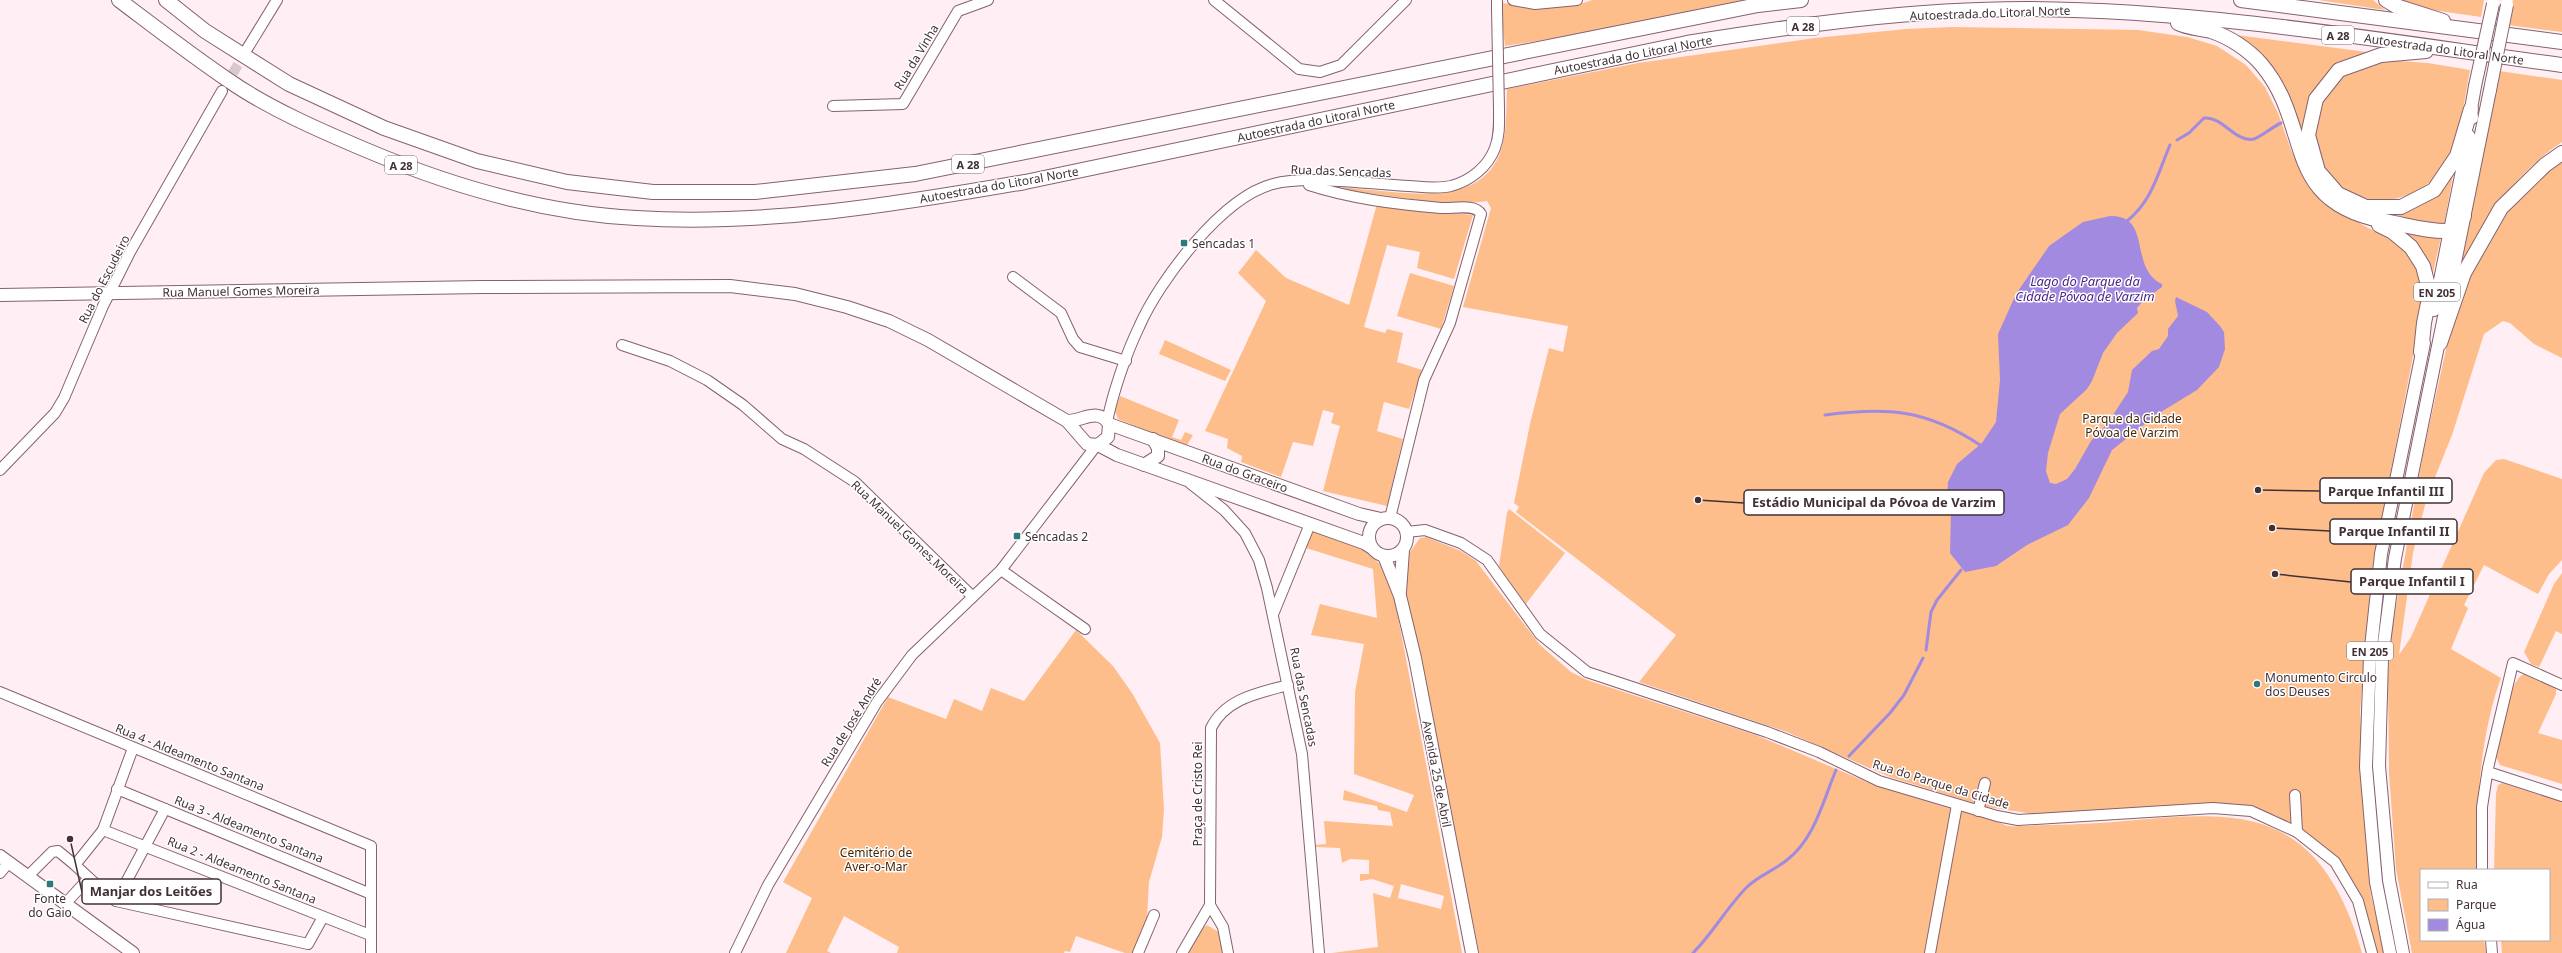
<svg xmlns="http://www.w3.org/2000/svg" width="2562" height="953" viewBox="0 0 2562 953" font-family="'Noto Sans',sans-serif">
	<rect width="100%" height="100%" fill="#ffeef3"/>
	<g fill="#fdbe8b" fill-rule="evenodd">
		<path d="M1592,0H1805L1505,46L1500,2C1529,9 1564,11 1592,0Z"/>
		<path d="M2318,0H2373L2385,10Z"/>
		<path d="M2396,0H2484L2481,17L2412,7Z"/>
		<path d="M2513,0H2562V32L2508,25Z"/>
		<path d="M1952,27L2138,30L2187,37L2217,46L2246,65L2265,87L2278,113L2291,150L2309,186L2332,208L2403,247L2418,270L2425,293L2372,570L2360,711L2368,865L2371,896L2385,953H2376L2338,859L2305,833L2277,816L2257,809L2235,804L2034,814L1987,807L1890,777L1787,732L1639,682L1676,635L1516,512L1519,507L1514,503L1530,424L1549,348L1563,352L1568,326L1463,307L1491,208L1487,201L1454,205L1338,189C1341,186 1353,188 1358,189C1406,192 1484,210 1502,147C1507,129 1506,108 1507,89L1638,63L1815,38L1906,29Z"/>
		<path d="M2236,35L2367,52C2290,76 2278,175 2355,207C2368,212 2383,216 2397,213C2413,209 2429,200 2441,188C2446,184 2448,178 2453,175L2444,225C2428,232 2411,224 2394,220C2371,214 2348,209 2330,194C2305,173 2301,141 2292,112C2282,81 2262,57 2236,38Z"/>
		<path d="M2386,60L2428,63L2470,70C2464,100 2461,136 2445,163C2434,182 2419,193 2398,198C2317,216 2284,107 2354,70C2363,65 2376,63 2386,60Z"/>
		<path d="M2499,71L2562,80V142C2513,175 2482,222 2457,274Z"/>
		<path d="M2562,157V358L2534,344L2510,323L2503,321L2484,334L2452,435L2427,497L2413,553L2399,655L2411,637L2484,473L2496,460L2504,459L2562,479V560L2549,574L2538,594L2484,565L2464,605L2468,608L2451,649L2501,678C2481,731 2474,813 2478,870H2421V940H2484L2486,953H2412L2396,869L2389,773L2388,676L2392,629L2423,454L2447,345L2467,280L2509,207Z"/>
		<path d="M1377,204L1473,215L1454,279L1417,268L1420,252L1387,245L1364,327L1385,333L1387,329L1403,333L1397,362L1422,370L1409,409L1384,402L1377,431L1403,439L1387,506L1323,491L1340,426L1331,423L1334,413L1323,410L1313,446L1293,442L1281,477L1241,462L1242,456L1227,448L1228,439L1205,431L1266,301L1238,273L1256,250L1286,278L1349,305Z"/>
		<path d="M2403,231L2441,237L2432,277L2402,233Z"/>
		<path d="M1410,273L1454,286L1441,329L1397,316Z"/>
		<path d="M1165,340L1231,370L1225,381L1159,354Z"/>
		<path d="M1120,396L1179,420L1172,437L1181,440L1185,432L1193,435L1186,447L1118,419L1115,411Z"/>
		<path d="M1509,509L1565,553L1525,605L1499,566L1507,513Z"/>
		<path d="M1314,529C1346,542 1373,548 1391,580L1462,953H1332L1378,947L1373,893L1390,898L1394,886L1372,879L1360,881V874H1369V860L1350,859L1342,863L1340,848L1316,847L1315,845L1326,844L1324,821L1393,826L1390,812L1378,810L1377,806L1343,800L1344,790L1407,812L1414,795L1354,774L1355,692L1364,644L1311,635L1320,604L1377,618L1373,569L1306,548ZM1401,884L1444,896L1441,909L1398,898Z"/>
		<path d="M1426,537L1461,551L1476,561L1540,645L1571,672L1587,680L1756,735L1874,785L1952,809L1925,953H1479L1406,594L1405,559L1420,538Z"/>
		<path d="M2562,573V634L2556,631L2539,667L2531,664L2524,652L2554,584Z"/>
		<path d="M1076,630L1113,666L1132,693L1160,743L1164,810L1162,837L1149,882L1147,918L1133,953H1125L1076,936L1070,952L1065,951L1064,953H897L899,947L844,916L827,951L831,953H786L812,898L783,882L888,697L946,719L954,699L982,711L991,688L1024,701Z"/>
		<path d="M2524,674L2556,689V694L2538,733L2562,740V784L2500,765L2496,757C2499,740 2508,680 2524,674Z"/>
		<path d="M2502,783L2562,802V953H2502L2501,940H2549V870H2494L2496,794L2498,785Z"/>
		<path d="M1960,811C1969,813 1978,814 1986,817C1994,819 2002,825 2009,826C2021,827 2034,825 2046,825C2193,826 2308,765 2362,953H1935Z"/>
		<path d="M1207,925L1220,933L1223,953H1186L1201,929Z"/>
	</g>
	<path fill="#a18adf" d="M2110,216C2153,215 2128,268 2162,284V287L2144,300L2137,308L2138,313L2117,333L2103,353L2092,381L2087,389L2060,414L2048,453L2046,471L2050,483L2056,484L2067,479L2075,469L2091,441L2107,424L2128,392L2132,370L2152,351L2159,349L2168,336V329L2178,316L2175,301L2176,297L2207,312L2220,326L2224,332L2225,349L2219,367L2197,390L2156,415L2112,450L2089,498L2068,525L2027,545L1996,566L1965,572L1950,553L1951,513L1947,497L1948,482L1957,464L1982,443L1996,422L2000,380L1998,334L2016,294L2049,246L2083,222Z"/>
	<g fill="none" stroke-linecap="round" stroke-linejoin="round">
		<g stroke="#a18adf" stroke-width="3">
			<path d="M2177,140L2189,133L2204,118C2223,116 2235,143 2254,139C2260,137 2274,126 2281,123"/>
			<path d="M2127,221C2152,201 2158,173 2170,145"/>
			<path d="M1825,415C1887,407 1926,409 1980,445"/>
			<path d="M1926,650L1931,612L1937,600L1961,570"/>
			<path d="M1849,756L1890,713L1904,695L1923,658"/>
			<path d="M1693,953C1713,933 1727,907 1747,887C1758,876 1775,870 1787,860C1815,838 1823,801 1836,770"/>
		</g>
		<path stroke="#d9c8cd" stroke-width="10" stroke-dasharray="10 5" stroke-linecap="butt" d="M225,86L247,50"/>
		<g stroke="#85626d" stroke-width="12">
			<g id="minor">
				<path d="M1214,0L1299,69L1320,72L1341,65L1406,0"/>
				<path d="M1497,0V9"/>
				<path d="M1513,0L1535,4L1577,0"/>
				<path d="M247,49L277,0"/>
				<path d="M833,106L903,104L958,11L988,0"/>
				<path d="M1309,185C1352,199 1396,204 1441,208C1453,209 1475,203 1481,214L1450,323L1424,380L1390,518"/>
				<path d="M1013,277L1061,313L1073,339L1080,347L1126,361"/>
				<path d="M622,345L670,361L707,380L743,405L782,439L804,449L855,482L972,596"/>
				<path d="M1107,422C1113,392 1126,354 1139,327C1159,281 1222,197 1273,184C1307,175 1371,184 1409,186C1423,187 1437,189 1451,186C1470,181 1488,167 1495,148C1500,135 1499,122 1499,109"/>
				<path d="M0,470L55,413L64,398L103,306L130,252L222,91"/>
				<path d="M1190,483L1224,510L1245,533L1259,560L1267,588L1302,754L1319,953"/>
				<path d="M1407,532L1425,530L1461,543L1487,560L1540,634L1587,672L1767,732L1819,752L1879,781L1997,816L2018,820L2213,808L2251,811L2297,832L2335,862L2358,901L2372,953"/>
				<path d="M1001,570L1085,629"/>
				<path d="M1274,612L1310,524"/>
				<path d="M0,692L371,846V953"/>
				<path d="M2488,772L2562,796"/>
				<path d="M117,789L371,894"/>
				<path d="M2295,795L2297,832"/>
				<path d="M1978,811L1985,783"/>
				<path d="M103,830L370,935"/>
				<path d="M2482,870V807L2488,768L2513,663L2562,685"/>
				<path d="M0,873L9,862"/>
				<path d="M28,876L52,852L58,851L75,865L103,830L133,748"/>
				<path d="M89,878L116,901L308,944L323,917"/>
				<path d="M116,901L165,809"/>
				<path d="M65,904L89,878L75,865"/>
				<path d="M1210,905L1223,927L1228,953"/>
				<path d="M2491,940L2492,953"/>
				<path d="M735,953L768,885L877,702L912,655L1001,570L1096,446"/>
				<path d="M1138,953L1154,915"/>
				<path d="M1182,953L1210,905L1211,728C1226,698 1259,693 1288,685"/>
				<path d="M1930,953L1957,805"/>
			</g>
		</g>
		<g stroke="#85626d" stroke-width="14">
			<g id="major">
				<path d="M2472,118L2471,109L2475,86"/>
				<path d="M0,295L482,287L730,286L795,294L847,307L889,321L928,340L1067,421L1087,444L1098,445L1108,437L1109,424C1098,407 1083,421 1067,421"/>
				<path d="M2434,310L2469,136"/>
				<path d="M1109,424L1359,514L1381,519"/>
				<path d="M1098,445L1117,455L1364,543L1372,548"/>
				<path d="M1144,465L1158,456V448L1153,439"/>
				<circle cx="1388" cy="537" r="19"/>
				<path d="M1384,556L1400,596L1415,658L1472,953"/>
				<path d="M1400,592L1403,550"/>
				<path d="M0,856L133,953"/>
				<path d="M2390,953L2376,882L2366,767L2370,657L2381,554L2424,343"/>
				<path d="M2403,953L2389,880L2379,766L2382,659L2395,558L2490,90"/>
			</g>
		</g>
		<g stroke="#85626d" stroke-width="16">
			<g id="highway">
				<path d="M119,0C155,27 191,55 228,80C268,108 321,131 366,150C451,186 543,213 636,218C765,226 899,204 1025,182L1687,43C1799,25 1913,9 2026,9C2205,10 2384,41 2562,65"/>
				<path d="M166,0L205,31L289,84L384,128L477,161L567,182L653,192H755L915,174L1758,5L1801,0"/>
				<path d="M2241,0L2562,42"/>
				<path d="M2386,0L2396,6L2443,21"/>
				<path d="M2178,23C2188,28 2200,28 2211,31C2229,37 2248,49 2261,64C2314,126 2279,201 2384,221C2407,225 2427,232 2450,231L2464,216"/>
				<path d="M2426,51L2381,55L2339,70L2316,99L2308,135L2318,171L2338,194L2366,207H2401L2434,190L2457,156L2471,109"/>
				<path d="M2379,225L2393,232L2411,247L2423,266L2430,293L2424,323L2421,352"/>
				<path d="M2440,343L2464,273L2501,208L2545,165L2562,153"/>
			</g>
		</g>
		<use href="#minor" stroke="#fff" stroke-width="10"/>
		<use href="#major" stroke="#fff" stroke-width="12"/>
		<use href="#highway" stroke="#fff" stroke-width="14"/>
		<g stroke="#85626d" stroke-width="12" stroke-linecap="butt">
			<path id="minor-bridge" d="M1497,9L1499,109"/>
		</g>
		<g stroke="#85626d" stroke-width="14" stroke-linecap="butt">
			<g id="major-bridge">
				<path d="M2475,86L2493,4"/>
				<path d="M2490,90L2507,5"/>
			</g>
		</g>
		<use href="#minor-bridge" stroke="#fff" stroke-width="10"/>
		<use href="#major-bridge" stroke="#fff" stroke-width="12"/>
	</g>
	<g fill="#2f787e" stroke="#fff" stroke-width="1.5">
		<rect x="1180" y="239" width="8" height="8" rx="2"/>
		<rect x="1013" y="532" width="8" height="8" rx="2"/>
		<circle cx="2257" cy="684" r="4"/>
		<rect x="46" y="880" width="8" height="8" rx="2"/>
	</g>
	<g text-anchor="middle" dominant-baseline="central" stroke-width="3" stroke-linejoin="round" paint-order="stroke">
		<g fill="#fff" stroke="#7a6f72" stroke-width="1">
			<rect x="1787" y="17" width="32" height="18" rx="3"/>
			<rect x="2322" y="26" width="32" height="18" rx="3"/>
			<rect x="952" y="155" width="32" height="18" rx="3"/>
			<rect x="385" y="156" width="32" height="18" rx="3"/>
			<rect x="2414" y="283" width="46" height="18" rx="3"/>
			<rect x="2347" y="642" width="46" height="18" rx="3"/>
		</g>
		<g font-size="11" font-weight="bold" fill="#413136">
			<text x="1803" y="26">A 28</text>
			<text x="2338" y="35">A 28</text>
			<text x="968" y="164">A 28</text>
			<text x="401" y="165">A 28</text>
			<text x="2437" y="292">EN 205</text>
			<text x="2370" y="651">EN 205</text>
		</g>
		<g font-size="12" fill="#413136" stroke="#fff">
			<text transform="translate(1990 13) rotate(-2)">Autoestrada do Litoral Norte</text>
			<text transform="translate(2444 49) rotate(8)">Autoestrada do Litoral Norte</text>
			<text transform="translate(1633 55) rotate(-11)">Autoestrada do Litoral Norte</text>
			<text transform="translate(916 57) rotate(-59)">Rua da Vinha</text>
			<text transform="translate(1316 121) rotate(-12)">Autoestrada do Litoral Norte</text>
			<text transform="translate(1341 171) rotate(2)">Rua das Sencadas</text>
			<text transform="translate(999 185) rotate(-10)">Autoestrada do Litoral Norte</text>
			<text transform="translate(104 279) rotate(-63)">Rua do Escudeiro</text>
			<text transform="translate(241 291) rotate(-1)">Rua Manuel Gomes Moreira</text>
			<text transform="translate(1245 473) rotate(20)">Rua do Graceiro</text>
			<text transform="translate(910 537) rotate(44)">Rua Manuel Gomes Moreira</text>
			<text transform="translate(1304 697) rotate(79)">Rua das Sencadas</text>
			<text transform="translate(851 722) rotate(-58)">Rua de José André</text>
			<text transform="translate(190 757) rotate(22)">Rua 4 - Aldeamento Santana</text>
			<text transform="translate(1437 774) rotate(79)">Avenida 25 de Abril</text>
			<text transform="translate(1941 784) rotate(17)">Rua do Parque da Cidade</text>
			<text transform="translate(1197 794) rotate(-90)">Praça de Cristo Rei</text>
			<text transform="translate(249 829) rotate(22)">Rua 3 - Aldeamento Santana</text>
			<text transform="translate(242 870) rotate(22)">Rua 2 - Aldeamento Santana</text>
		</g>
		<g font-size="12" fill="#413136" stroke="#fff" text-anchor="start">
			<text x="1192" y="243">Sencadas 1</text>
			<text x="1025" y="536">Sencadas 2</text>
			<text x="2265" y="677">Monumento Circulo<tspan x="2265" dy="14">dos Deuses</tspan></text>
			<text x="50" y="898" text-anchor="middle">Fonte<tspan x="50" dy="14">do Gaio</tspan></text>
		</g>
		<g font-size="12" fill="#442608" stroke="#fff">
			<text x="2132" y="418">Parque da Cidade<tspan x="2132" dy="14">Póvoa de Varzim</tspan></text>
			<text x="876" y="852">Cemitério de<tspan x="876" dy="14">Aver-o-Mar</tspan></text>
		</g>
		<g font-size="13" font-style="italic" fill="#4a2386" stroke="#fff">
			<text x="2085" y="281">Lago do Parque da<tspan x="2085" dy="15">Cidade Póvoa de Varzim</tspan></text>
		</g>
	</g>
	<path fill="none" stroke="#413136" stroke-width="1.5" d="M2258 490L2320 491M1698 500L1744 503M2272 528L2330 531M2275 574L2351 582M70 839L82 892"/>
	<g fill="#413136" stroke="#fff" stroke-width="1.5">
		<circle cx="2258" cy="490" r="4"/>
		<circle cx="1698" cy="500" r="4"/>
		<circle cx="2272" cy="528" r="4"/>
		<circle cx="2275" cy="574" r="4"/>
		<circle cx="70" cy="839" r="4"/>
	</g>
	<g fill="#fff" stroke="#413136" stroke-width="1.5">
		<rect x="2320" y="478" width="132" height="25" rx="4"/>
		<rect x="1744" y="490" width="260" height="25" rx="4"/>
		<rect x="2330" y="519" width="127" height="25" rx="4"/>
		<rect x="2351" y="569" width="122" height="25" rx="4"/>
		<rect x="82" y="879" width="139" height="25" rx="4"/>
	</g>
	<g font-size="13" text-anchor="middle" font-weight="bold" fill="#413136">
		<text x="2386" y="496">Parque Infantil III</text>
		<text x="1874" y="507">Estádio Municipal da Póvoa de Varzim</text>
		<text x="2394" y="536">Parque Infantil II</text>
		<text x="2412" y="586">Parque Infantil I</text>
		<text x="151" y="896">Manjar dos Leitões</text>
	</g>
	<rect x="2420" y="869" width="130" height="72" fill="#ffffff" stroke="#b3adaf"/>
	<rect x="2428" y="882" width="20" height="6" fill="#ffffff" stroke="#b3adaf"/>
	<text x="2456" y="889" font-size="12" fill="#413136">Rua</text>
	<rect x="2428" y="899" width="20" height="12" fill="#fdbe8b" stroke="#b3adaf"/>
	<text x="2456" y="909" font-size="12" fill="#413136">Parque</text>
	<rect x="2428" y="919" width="20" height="12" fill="#a18adf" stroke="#b3adaf"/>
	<text x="2456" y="929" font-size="12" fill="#413136">Água</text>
</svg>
